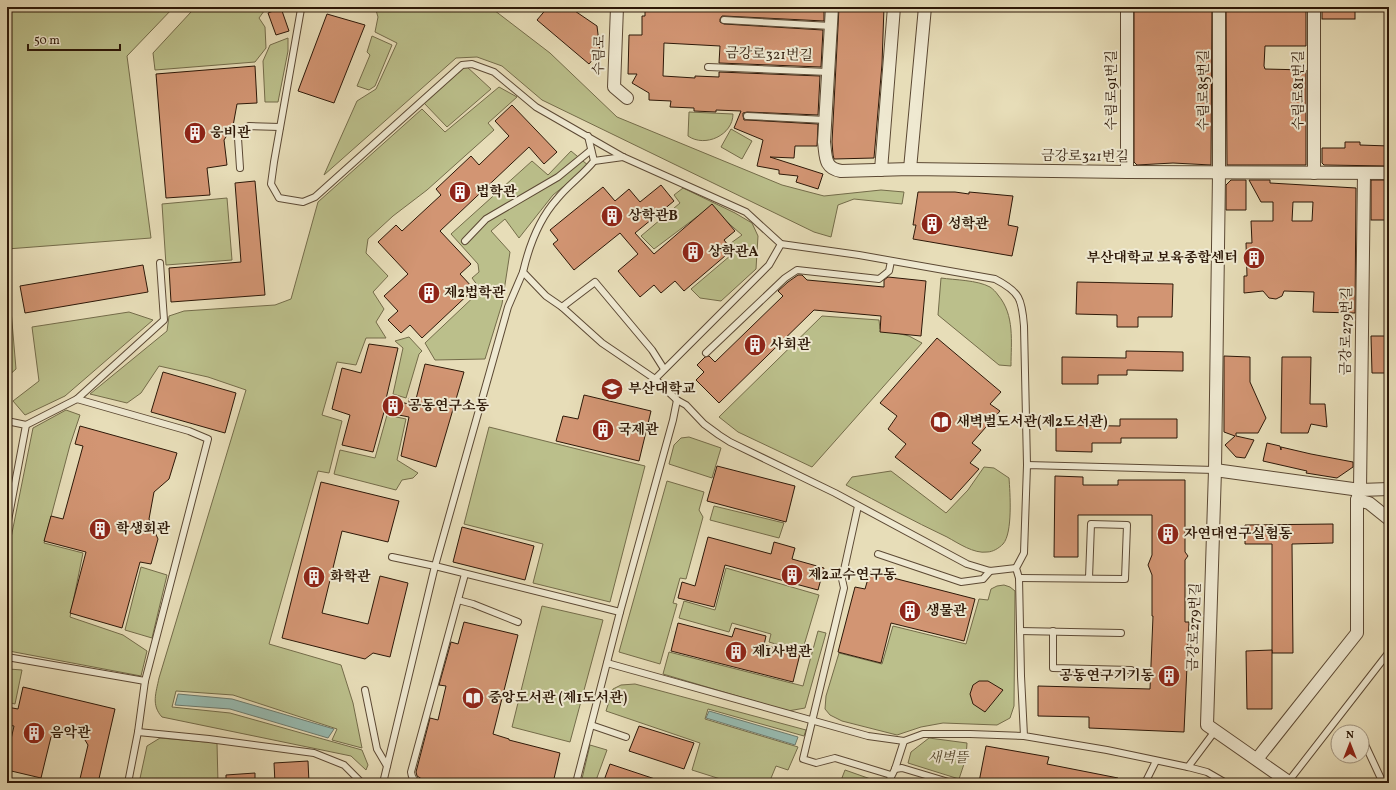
<svg xmlns="http://www.w3.org/2000/svg" width="1396" height="790" viewBox="0 0 1396 790" font-family="Vollkorn,'Noto Serif KR',serif">
	<rect width="100%" height="100%" fill="#e7ddb8"/>
	<filter id="stains"><feTurbulence type="fractalNoise" baseFrequency=".005" numOctaves="4"/><feColorMatrix values="0 0 0 0 .2 0 0 0 0 .09 0 0 0 0 .02 0 0 0 .5 -.17"/></filter>
	<radialGradient id="worn" r=".72"><stop offset=".6" stop-color="#630" stop-opacity="0"/><stop offset="1" stop-color="#630" stop-opacity=".3"/></radialGradient>
	<g fill="#bbbf8b" stroke="#746c4a">
		<path d="M7,7H174L127,56L151,238L7,249Z"/>
		<path d="M190,7H267L259,18L265,27L266,48L255,62L155,70L153,53L191,12Z"/>
		<path d="M375,7H490L550,53L617,117L782,185L824,196L881,190L904,192L902,204L854,199L838,205L831,237L814,232L542,100L502,66L477,57L456,58L324,175L357,101L376,89L397,43L375,32L378,17Z"/>
		<path d="M372,36L392,45L375,86L369,90L357,86L370,55L367,52Z"/>
		<path d="M288,38V51L278,102H265L263,61L270,45Z"/>
		<path d="M466,66L491,89L447,127L424,103Z"/>
		<path d="M499,87L517,97L488,123L494,130L427,190L393,216L368,239L366,253L388,276L373,292L384,309L376,322L386,338H366L356,365L337,362L322,415L342,421L329,473L318,471L269,644L341,665L353,703L362,748L332,740L337,729L233,695L176,691L172,707L230,713L362,750L368,765L366,770L351,756L162,717C151,705 156,693 159,678L246,390L208,377L159,366L141,393L127,403L90,394L167,331L169,316L184,311L275,305L291,299L318,202L422,109L445,132Z"/>
		<path d="M689,112L733,114C733,135 705,148 688,136Z"/>
		<path d="M731,129L752,141L742,159L721,147Z"/>
		<path d="M571,151L589,166L553,195L519,238L505,219L491,231L510,252L502,304L485,359L435,360L425,343L481,290L472,278L479,272L478,264L451,234L532,161L548,175Z"/>
		<path d="M683,188L735,213L752,223L758,236L756,269L721,301L700,298L691,289L737,250L731,243L742,235L710,207L654,249L641,236L680,203L674,195Z"/>
		<path d="M227,198L232,260L166,265L162,204Z"/>
		<path d="M7,263L16,369L7,377Z"/>
		<path d="M941,278C955,280 977,280 990,287C993,289 996,292 998,295C1015,315 1011,342 1011,366L999,365L938,315Z"/>
		<path d="M129,312L153,320L65,396L25,415L13,401L39,381L32,327Z"/>
		<path d="M822,316L879,320L880,329L909,336L922,343L812,467L738,432L719,417Z"/>
		<path d="M409,337L422,351L419,354L406,398L393,394L403,348L395,341Z"/>
		<path d="M66,410L80,415L70,445L44,543L83,553L70,617L123,635L147,651L141,676L9,651L7,648V558L33,428Z"/>
		<path d="M387,415L406,419L397,460L418,473L413,478L402,480L396,490L334,474L340,450L375,458Z"/>
		<path d="M489,427L645,466L610,602L533,583L543,544L464,524Z"/>
		<path d="M689,437L721,448L712,478L669,464L674,445L681,438Z"/>
		<path d="M984,467L994,468L1009,478C1010,492 1013,533 1003,544C999,548 993,552 987,552C974,554 958,543 947,537C913,521 880,503 846,485L852,477L891,471L946,513L968,490Z"/>
		<path d="M667,481L704,492L699,510L703,517L686,579L680,578L673,603L677,604L660,664L619,652Z"/>
		<path d="M714,506L784,523L779,538L710,520Z"/>
		<path d="M141,567L167,575L152,638L125,630Z"/>
		<path d="M726,568L819,595L802,652L769,642L771,634L732,623L729,632L679,618L684,601L715,610Z"/>
		<path d="M1004,585L1010,587L1015,591L1014,706L1010,718L997,725L943,723L921,727L897,735L842,721L830,715L825,709L826,696L839,653L882,664L893,626L966,644L979,599L988,600L991,589L997,586Z"/>
		<path d="M542,606L603,620L570,742L512,727Z"/>
		<path d="M818,631L826,633L805,708L788,711L663,674L669,652L803,686Z"/>
		<path d="M9,669L22,670L15,704L7,702V670Z"/>
		<path d="M635,684L806,730L804,736L708,709L705,719L798,747L788,770L776,766L769,783H733L692,770L700,743L606,711L613,689L621,685Z"/>
		<path d="M160,738L217,743L218,783H139L147,746Z"/>
		<path d="M929,738L967,743L966,758L959,779L908,763L911,752Z"/>
		<path d="M590,745L607,750L595,783H581Z"/>
		<path d="M845,770L882,783H840Z"/>
	</g>
	<g fill="#97bbb1" stroke="#6d7a6d">
		<path d="M178,694L232,699L334,729L328,738L230,709L175,705Z"/>
		<path d="M709,711L798,737L795,745L706,718Z"/>
	</g>
	<g fill="#d29573" stroke="#2d1808" fill-rule="evenodd">
		<path d="M548,7H566L572,9L597,26L600,51L589,64L537,20Z"/>
		<path d="M645,7H824V21L724,16H722L720,19V22L724,24L823,30L821,67L719,63L720,46L664,43L663,76L695,78V76L719,77V72L820,76L818,115L747,112L743,113V116L744,120H747L818,124L817,146H795L794,158L770,157L823,174L818,189L796,182L798,176L779,174V170L757,166L763,140L734,128L741,111L716,110V112L694,111V108L670,107L671,101L649,100V93L632,83L637,74H628L629,35H642V16H645Z"/>
		<path d="M839,7H884L882,64L874,158L834,159L833,155L832,142Z"/>
		<path d="M1134,7H1212L1211,165L1173,163L1137,165L1134,162Z"/>
		<path d="M1226,7H1306V46H1265L1264,66L1265,69L1306,70V165H1227Z"/>
		<rect x="1322" y="7" width="33" height="12"/>
		<path d="M281,8L289,31L276,35L268,13Z"/>
		<path d="M327,14L365,25L334,103L298,91Z"/>
		<path d="M255,66L257,103L237,104L233,126L224,140L227,165L207,168L210,195L166,198L156,74Z"/>
		<path d="M512,105L557,152L544,164L529,147L440,231L471,264L460,274L474,289L422,338L410,325L401,333L388,320L398,311L384,296L408,274L378,242L396,225L402,231L441,195L436,189L471,156L479,165L509,136L495,121Z"/>
		<path d="M1345,142H1360V145L1389,146V166L1324,165L1322,163V148H1345Z"/>
		<path d="M1231,180H1246V210H1226V185Z"/>
		<path d="M1249,180H1270V183L1356,188L1355,313L1313,312L1314,292L1284,291L1282,296L1276,299L1269,298L1263,291L1244,293V276H1247L1246,243H1252L1251,221H1273V202H1261ZM1293,202H1313L1312,221H1292Z"/>
		<rect x="1371" y="180" width="18" height="40"/>
		<path d="M255,181L265,295L171,302L169,268L241,262L235,183Z"/>
		<path d="M661,185L674,201L635,233L654,254L712,204L735,231L724,240L732,250L684,291L675,281L661,293L654,285L640,297L618,271L638,254L620,233L574,270L553,244L558,240L550,230L603,187L615,201L629,189L640,202Z"/>
		<path d="M918,192H955L969,194V192L1013,196L1008,225L1018,227L1012,256L913,239L916,225H913Z"/>
		<path d="M143,265L148,292L25,313L20,286Z"/>
		<path d="M798,275H802L807,280L884,287V280L888,277L926,281L921,336L880,332L881,316L814,310L719,403L696,380L704,372L697,365L705,357L709,356L715,362L783,296L778,291L788,282Z"/>
		<path d="M1077,282L1173,284L1172,317H1138V327H1117V315L1076,314Z"/>
		<path d="M1371,336H1389V373H1372Z"/>
		<path d="M937,338L1001,392L990,404L1000,411L972,443L981,450L970,463L979,469L951,500L895,457L906,444L888,429L897,416L880,403Z"/>
		<path d="M369,344L398,348L386,399L409,404V398L416,399L425,364L464,372L436,467L401,456L409,417L384,412L373,452L342,445L350,415L332,409L342,368L361,373Z"/>
		<path d="M1126,351L1183,352V371L1127,370V375H1098V384H1062V357L1126,358Z"/>
		<path d="M1224,356L1250,357V382L1266,418L1258,433H1236V436L1254,440L1245,458L1236,457L1225,445L1235,436L1224,432Z"/>
		<path d="M1282,357H1311L1310,404H1325L1327,427L1311,424L1308,433H1281Z"/>
		<path d="M163,372L236,393L225,433L151,412Z"/>
		<path d="M584,395L651,411L639,461L556,441L563,416L578,419Z"/>
		<path d="M1120,419H1177V438H1121V443H1092V452L1056,451V425L1120,426Z"/>
		<path d="M80,426L177,453L169,479L154,492L149,519L158,539L151,564L140,562L122,628L70,613L86,552L44,541L51,516L63,519L83,446L75,444Z"/>
		<path d="M1267,443L1280,446L1281,450V447L1311,454L1353,462V467L1337,478L1306,473L1307,471L1263,461Z"/>
		<path d="M717,466L795,486L786,522L707,501Z"/>
		<path d="M1055,476L1083,477V485H1118V480H1185V552L1188,556L1185,560V622H1189L1184,732L1089,728V717L1038,716V686L1150,689L1153,616H1152V575L1148,565L1152,555V515H1078V557H1054Z"/>
		<path d="M321,482L399,501L388,542L342,531L322,613L368,624L380,576L408,583L390,657L373,653L365,659L282,638Z"/>
		<path d="M1333,524V543L1292,544L1293,653H1272V544H1245V525Z"/>
		<path d="M462,527L534,546L525,580L453,562Z"/>
		<path d="M708,537L771,554L774,542L795,548L792,559L824,568L818,590L725,565L714,607L678,598L682,582L695,586Z"/>
		<path d="M870,572L975,599L964,641L891,623L881,663L838,652L855,587L865,589Z"/>
		<path d="M464,622L518,635L493,734L509,739V740L560,753L553,783H432L425,781L417,776L416,772L430,718L438,720L446,686L439,685L451,642L458,644Z"/>
		<path d="M678,623L732,637L735,628L766,636L764,645L800,654L793,682L671,651Z"/>
		<path d="M1272,650V709H1247L1246,651Z"/>
		<path d="M979,681H988L1003,690L985,712L973,704L970,694L973,685Z"/>
		<path d="M23,687L115,709L98,783H79L88,745L82,735L71,729L60,730L51,737L41,778L7,770V757L14,726L7,725V707L18,709Z"/>
		<path d="M639,726L694,743L684,769L629,751Z"/>
		<path d="M986,746L1049,757L1047,764L1118,778V783H986L979,782Z"/>
		<path d="M308,761L309,783H275L274,763Z"/>
		<path d="M610,764L661,781V783H603Z"/>
		<path d="M255,773V783H226V775Z"/>
	</g>
	<g fill="none" stroke-linecap="round" stroke-linejoin="round">
		<g stroke="#5c4934" stroke-width="8">
			<g id="lane">
				<path d="M306,7L301,9L274,162L271,184L279,198L303,202L315,197L462,65L472,64L494,72L536,107L623,157L746,212L781,244L859,255L995,279C1020,292 1022,299 1024,326L1027,465"/>
				<path d="M724,20L831,26"/>
				<path d="M708,67L828,72"/>
				<path d="M747,116L826,120"/>
				<path d="M588,136L594,161C583,175 568,185 557,199C539,219 529,246 523,272L546,296L562,307L602,343L655,379L677,400L686,405L704,424L719,435L730,442L835,493L967,564L990,571L1016,568"/>
				<path d="M594,161L623,157"/>
				<path d="M240,168L238,138L249,126L280,127"/>
				<path d="M465,241L486,219L558,177L591,150"/>
				<path d="M523,272L508,307L435,566L620,612L673,420L677,400"/>
				<path d="M562,307L595,282L652,350L664,369"/>
				<path d="M706,353L785,278L797,270L879,279L889,271L891,261"/>
				<path d="M655,379L769,265L781,244"/>
				<path d="M77,399L164,320L160,263"/>
				<path d="M7,421L26,425L7,526"/>
				<path d="M26,425L77,399L189,431L208,439L145,681L138,732L128,783"/>
				<path d="M1215,470L1027,465L1024,553L1016,568L1019,578L1021,676L1024,736L1107,750L1188,767L1207,772L1226,783"/>
				<path d="M858,506L842,579L844,588L803,759L816,763L835,758L891,775"/>
				<path d="M878,554L961,582L983,579L990,571"/>
				<path d="M1019,578L1125,579L1127,525L1091,524L1089,578"/>
				<path d="M458,600L473,604L518,622"/>
				<path d="M1020,631L1121,633"/>
				<path d="M1053,631V668L1131,670"/>
				<path d="M7,657L145,681"/>
				<path d="M607,663L868,736L904,741L923,734H970L1024,736"/>
				<path d="M365,690L377,749L387,766"/>
				<path d="M591,725L626,737"/>
				<path d="M138,732L209,739L314,753L344,765L362,783"/>
				<path d="M1362,738L1383,783"/>
				<path d="M1188,767L1215,731"/>
				<path d="M895,769L902,768L952,783"/>
				<path d="M1288,782L1389,652"/>
				<path d="M383,783L435,566L392,557"/>
				<path d="M421,783C414,781 412,779 411,772L465,574"/>
				<path d="M576,783L620,612"/>
				<path d="M888,783L895,769L904,741"/>
				<path d="M1145,783L1156,761"/>
			</g>
		</g>
		<g stroke="#5c4934" stroke-width="14">
			<g id="street">
				<path d="M617,7L614,87L627,98"/>
				<path d="M832,7L824,142C826,157 824,168 841,171L910,169L1127,172L1389,173"/>
				<path d="M1219,7V173L1215,470L1207,725L1290,783"/>
				<path d="M1314,7V173"/>
				<path d="M910,169L925,7"/>
				<path d="M881,170L894,7"/>
				<path d="M1127,172V7"/>
				<path d="M1215,470L1360,490L1389,489"/>
				<path d="M1357,500L1369,503L1389,519"/>
				<path d="M1257,759L1357,633V500L1360,490L1364,173"/>
			</g>
		</g>
		<use href="#lane" stroke="#efe9d1" stroke-width="6"/>
		<use href="#street" stroke="#efe9d1" stroke-width="12"/>
	</g>
	<defs>
		<g id="building-disc" transform="scale(1.15)"><circle r="9.5" fill="#8f2418" stroke="#efe9d1"/><path d="M-4-6H4V6H1V3H-1V6H-4ZM-2.5-4.3h1.7v1.8h-1.7ZM.8-4.3h1.7v1.8H.8ZM-2.5-1h1.7V.8h-1.7ZM.8-1h1.7V.8H.8Z" fill="#fff"/></g>
		<g id="university-disc" transform="scale(1.15)"><circle r="9.5" fill="#8f2418" stroke="#efe9d1"/><path d="M0-5L7-2L0 1L-7-2ZM-4 1L0 2.5L4 1V4Q0 6-4 4Z" fill="#fff"/></g>
		<g id="library-disc" transform="scale(1.15)"><circle r="9.5" fill="#8f2418" stroke="#efe9d1"/><path d="M-6-4Q-3-5.5-.7-3.5V5Q-3 3-6 4ZM6-4Q3-5.5 .7-3.5V5Q3 3 6 4Z" fill="#fff"/></g>
	</defs>
	<g fill-rule="evenodd">
		<use href="#building-disc" x="195" y="133"/>
		<use href="#building-disc" x="460" y="192"/>
		<use href="#building-disc" x="612" y="216"/>
		<use href="#building-disc" x="932" y="224"/>
		<use href="#building-disc" x="693" y="252"/>
		<use href="#building-disc" x="1254" y="258"/>
		<use href="#building-disc" x="429" y="293"/>
		<use href="#building-disc" x="755" y="345"/>
		<use href="#university-disc" x="612" y="389"/>
		<use href="#building-disc" x="393" y="406"/>
		<use href="#library-disc" x="941" y="422"/>
		<use href="#building-disc" x="603" y="430"/>
		<use href="#building-disc" x="100" y="529"/>
		<use href="#building-disc" x="1168" y="534"/>
		<use href="#building-disc" x="792" y="575"/>
		<use href="#building-disc" x="314" y="577"/>
		<use href="#building-disc" x="910" y="611"/>
		<use href="#building-disc" x="736" y="652"/>
		<use href="#building-disc" x="1169" y="676"/>
		<use href="#library-disc" x="473" y="698"/>
		<use href="#building-disc" x="34" y="733"/>
	</g>
	<g text-anchor="middle" dominant-baseline="central" stroke-width="4" stroke-linejoin="round" paint-order="stroke">
		<g font-size="14" fill="#2d1808" stroke="#efe9d1">
			<text transform="translate(600 55) rotate(-88)">수림로</text>
			<text transform="translate(769 55) rotate(2)">금강로321번길</text>
			<text transform="translate(1112 90) rotate(-90)">수림로91번길</text>
			<text transform="translate(1204 90) rotate(-90)">수림로85번길</text>
			<text transform="translate(1299 90) rotate(-90)">수림로81번길</text>
			<text transform="translate(1085 157) rotate(1)">금강로321번길</text>
			<text transform="translate(1347 331) rotate(-89)">금강로279번길</text>
			<text transform="translate(1195 627) rotate(-88)">금강로279번길</text>
		</g>
		<g font-size="14" font-weight="bold" fill="#2d1808" stroke="#efe9d1" text-anchor="start">
			<text x="210" y="133">웅비관</text>
			<text x="476" y="192">법학관</text>
			<text x="628" y="216">상학관B</text>
			<text x="948" y="224">성학관</text>
			<text x="708" y="252">상학관A</text>
			<text x="1238" y="258" text-anchor="end">부산대학교 보육종합센터</text>
			<text x="444" y="293">제2법학관</text>
			<text x="770" y="345">사회관</text>
			<text x="628" y="389">부산대학교</text>
			<text x="408" y="406">공동연구소동</text>
			<text x="956" y="422">새벽벌도서관(제2도서관)</text>
			<text x="618" y="430">국제관</text>
			<text x="116" y="529">학생회관</text>
			<text x="1184" y="534">자연대연구실험동</text>
			<text x="808" y="575">제2교수연구동</text>
			<text x="330" y="577">화학관</text>
			<text x="926" y="611">생물관</text>
			<text x="752" y="652">제1사범관</text>
			<text x="1154" y="676" text-anchor="end">공동연구기기동</text>
			<text x="488" y="698">중앙도서관 (제1도서관)</text>
			<text x="50" y="733">음악관</text>
		</g>
		<g font-size="14" font-style="italic" fill="#584a2f" stroke="#efe9d1">
			<text x="948" y="758">새벽뜰</text>
		</g>
	</g>
	<rect width="1396" height="790" fill="none" stroke="#e7ddb8" stroke-width="24"/>
	<rect x="8" y="8" width="1380" height="774" fill="none" stroke="#2d1808" stroke-width="2"/>
	<rect x="12" y="12" width="1372" height="766" fill="none" stroke="#2d1808"/>
	<g transform="translate(1350 744)"><circle r="19" fill="#efe9d1" stroke="#a19581"/>
	<path d="M0-3L7 15L0 10L-7 15Z" fill="#8f2418"/>
	<text y="-6" font-size="11" font-weight="bold" text-anchor="middle" fill="#2d1808">N</text>
	</g>
	<path d="M28 44v6h92v-6" fill="none" stroke="#2d1808" stroke-width="2"/>
	<text x="34" y="44" font-size="12" fill="#2d1808" stroke="#efe9d1" stroke-width="3" paint-order="stroke">50 m</text>
	<rect width="100%" height="100%" filter="url(#stains)"/>
	<rect width="100%" height="100%" fill="url(#worn)"/>
</svg>
